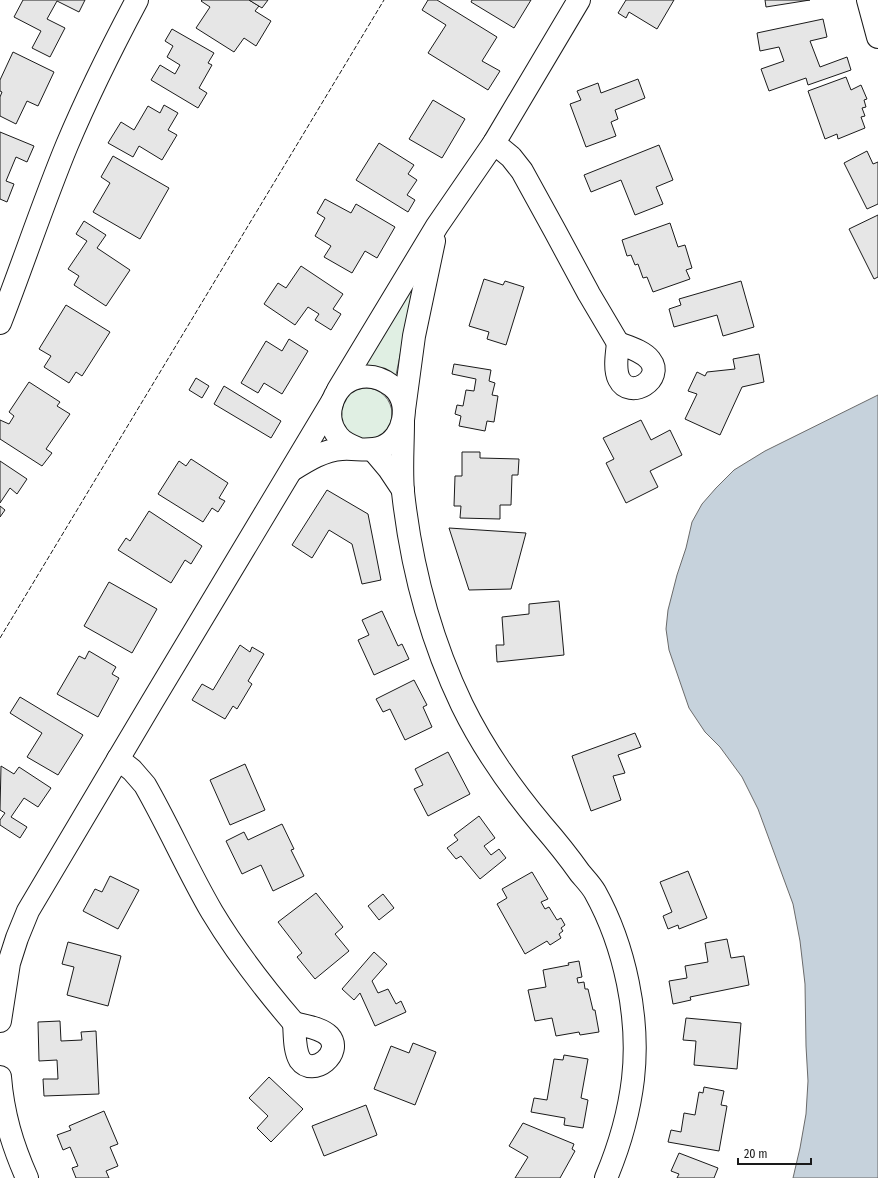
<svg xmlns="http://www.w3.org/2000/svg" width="878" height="1178" viewBox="0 0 878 1178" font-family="'Fira Sans Condensed',sans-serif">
	<rect width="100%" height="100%" fill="#fff"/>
	<g fill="#e0efe3" stroke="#6a6a6a">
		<path d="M411,288L413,291L396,375L393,378L361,366Z"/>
		<circle cx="366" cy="414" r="26"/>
	</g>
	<path fill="#c6d2dc" stroke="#6a6a6a" d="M878,395V1178H793L800,1148L806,1114L808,1081L806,1046L805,984L800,941L793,904L758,809L742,777L720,747L705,732L689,708L669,650L666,629L668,610L677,575L686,548L692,522L702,504L716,488L734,470L765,451Z"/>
	<g fill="#e6e6e6" stroke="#1a1a1a">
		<path d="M23,0H85L79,12L57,1L47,19L65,28L50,57L32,48L41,31L14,17Z"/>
		<path d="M202,0H249L259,6L255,11L271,21L256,46L244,38L234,52L196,28L210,7L201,1Z"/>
		<path d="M249,0H268L262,8Z"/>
		<path d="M428,0H437L497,37L482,61L500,71L488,90L428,53L446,25L422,10Z"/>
		<path d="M472,0H531L514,28L471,2Z"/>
		<path d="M626,0H674L657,29L629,12L626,18L618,13Z"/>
		<path d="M765,0H810L766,7Z"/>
		<path d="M823,19L827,37L810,41L820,67L847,57L851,70L808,85L806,78L769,91L761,69L784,61L779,47L760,51L757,33Z"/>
		<path d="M172,29L214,53L208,63L212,65L199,88L207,93L198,108L151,80L160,65L175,74L180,65L167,57L173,46L165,41Z"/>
		<path d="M13,52L54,72L38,106L27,101L16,124L0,116V97L2,92L0,91V80Z"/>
		<path d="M846,77L851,90L861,85L867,99L864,100L866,107L862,108L865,116L861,117L865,128L838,139L837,134L825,139L808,91Z"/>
		<path d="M638,79L645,98L615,110L618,119L611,122L616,136L586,147L570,104L581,100L577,91L598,83L601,93Z"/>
		<path d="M433,100L465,119L442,158L409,139Z"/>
		<path d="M164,105L178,113L168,130L177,135L162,160L139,146L133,157L108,143L121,122L134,130L148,106L160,113Z"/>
		<path d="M0,132L34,146L27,162L16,157L6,181L14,184L7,202L0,199Z"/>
		<path d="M379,143L414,165L408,174L417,180L407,195L415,200L408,212L356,180Z"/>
		<path d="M659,145L673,180L656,187L663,204L635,215L621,180L591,192L584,175Z"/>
		<path d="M867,151L873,164L878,162V204L867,209L844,163Z"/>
		<path d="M113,156L169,188L140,239L93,212L110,183L101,177Z"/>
		<path d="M325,199L351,213L356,204L395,227L377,258L365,251L352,273L324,257L331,246L315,236L325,218L317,213Z"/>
		<path d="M878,215V277L874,279L849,229Z"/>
		<path d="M84,221L106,235L97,248L130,270L106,306L74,285L79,276L68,269L87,241L76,234Z"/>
		<path d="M670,223L678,247L685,245L692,268L686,270L690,279L653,292L647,277L643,278L638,264L635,265L631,255L627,256L622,240Z"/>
		<path d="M301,266L343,294L333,309L341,314L331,330L315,320L319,314L308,307L295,325L264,304L278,283L286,288Z"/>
		<path d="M484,279L503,285L505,281L524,287L506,345L487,339L489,332L469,326Z"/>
		<path d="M741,281L754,327L723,336L717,315L674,327L669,309L681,305L679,299Z"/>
		<path d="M66,305L110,332L82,376L76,372L69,383L44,367L51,356L39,349Z"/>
		<path d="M289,339L308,351L282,394L264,383L258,393L241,383L266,341L282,351Z"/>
		<path d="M759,354L764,382L742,387L720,435L685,419L697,394L688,391L697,372L705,376L707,372L735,369L733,359Z"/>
		<path d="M454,364L491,370L489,381L495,383L492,395L498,396L494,422L487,421L485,431L459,426L461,416L455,414L457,405L463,406L466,390L474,391L476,379L452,374Z"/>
		<path d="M196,378L209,386L202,398L189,390Z"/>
		<path d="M29,382L60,402L57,406L70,414L46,449L52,453L42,466L0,439V420L9,424L14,416L9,412Z"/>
		<path d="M224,386L281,421L271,438L214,404Z"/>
		<path d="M641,420L651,440L670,430L682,455L650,471L658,487L626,503L606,463L614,459L603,438Z"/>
		<path d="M462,452H480V458L519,459L518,475H512L511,505H500V519L460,518L461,506H454L455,476H462Z"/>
		<path d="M191,459L228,483L219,498L225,501L218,512L212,508L203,522L158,494L179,461L186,466Z"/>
		<path d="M0,461L27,479L17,494L10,488L0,503Z"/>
		<path d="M327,490L368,514L381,580L362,584L352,544L329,530L312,558L292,545Z"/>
		<path d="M0,506L5,510L0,517Z"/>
		<path d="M149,511L202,546L191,564L185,560L171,583L118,550L126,538L130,541Z"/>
		<path d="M449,528L526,533L511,589L469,590Z"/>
		<path d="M109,582L157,609L132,653L84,626Z"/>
		<path d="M559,601L564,655L497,662L496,645H504L502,617L529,614V604Z"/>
		<path d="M382,611L398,646L402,644L409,659L374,675L358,640L369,635L362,620Z"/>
		<path d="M240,645L250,652L252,647L264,654L248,681L252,684L237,709L233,706L225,719L192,700L202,684L213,690Z"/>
		<path d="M89,651L116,667L112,674L119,678L98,717L57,694L79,656L85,659Z"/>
		<path d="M414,680L427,705L423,707L432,727L405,740L390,709L383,712L376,699Z"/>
		<path d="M20,697L83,735L58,775L27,757L42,733L10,713Z"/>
		<path d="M635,733L641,747L618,755L625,773L613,776L621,800L591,811L572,756Z"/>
		<path d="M448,752L470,794L428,816L414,789L423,785L415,769Z"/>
		<path d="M245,764L265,810L230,825L210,780Z"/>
		<path d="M1,766L14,774L19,767L51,788L38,807L24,798L11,817L27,827L20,838L0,825V820L5,813L0,810Z"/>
		<path d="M479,816L495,838L484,846L491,855L499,849L506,858L480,879L461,856L456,859L447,848L458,840L454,835Z"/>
		<path d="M282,824L294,849L291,850L304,876L273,891L261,865L242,874L226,841L244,832L248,840Z"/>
		<path d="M688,871L707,918L679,929L678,925L668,929L663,916L672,912L660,882Z"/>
		<path d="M532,872L548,899L541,902L545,909L549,907L557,920L561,918L565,925L561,928L563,931L559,934L561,938L550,945L547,941L525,954L497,904L507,898L502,889Z"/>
		<path d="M110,876L139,890L118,929L83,911L95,889L102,892Z"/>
		<path d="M316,893L343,927L335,934L349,951L315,979L297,957L302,953L278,922Z"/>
		<path d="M383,894L394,908L379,920L368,906Z"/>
		<path d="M727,939L731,958L744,956L749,985L690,997L691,1000L673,1004L669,981L687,978L685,966L708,962L705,943Z"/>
		<path d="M68,942L121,956L108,1006L67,995L74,967L62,964Z"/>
		<path d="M374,952L387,964L372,981L378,993L388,989L396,1004L401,1001L406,1012L375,1026L360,993L354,1000L342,989Z"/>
		<path d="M579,961L582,977L577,978L578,983L584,982L585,989H588L593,1010H595L599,1032L580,1035L579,1032L556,1036L552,1018L535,1021L528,990L546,987L543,970L569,965L568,963Z"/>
		<path d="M686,1018L741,1023L737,1069L694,1065L696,1041L683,1040Z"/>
		<path d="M60,1021L61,1041L82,1040L81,1032L96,1031L99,1094L44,1096L43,1079H58L57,1060L39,1061L38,1022Z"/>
		<path d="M413,1043L436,1052L415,1105L374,1089L391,1046L409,1053Z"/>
		<path d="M564,1055L588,1059L581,1098L588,1100L583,1128L564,1125L565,1118L531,1112L534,1098L547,1100L554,1059L563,1060Z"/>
		<path d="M269,1077L303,1109L271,1142L257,1128L268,1116L249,1098Z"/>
		<path d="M704,1087L724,1091L721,1105L727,1106L719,1151L668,1142L671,1130L681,1132L684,1113L695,1115L699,1092L703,1093Z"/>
		<path d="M366,1105L377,1135L324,1156L312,1126Z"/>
		<path d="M104,1111L118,1144L110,1147L118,1166L106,1171L109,1178H76L72,1168L78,1166L70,1147L63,1150L57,1135L71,1130L69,1126Z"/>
		<path d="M523,1123L574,1144L572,1149L575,1151L560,1178H515L528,1157L509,1146Z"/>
		<path d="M679,1153L718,1168L714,1178H677L679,1174L671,1171Z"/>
	</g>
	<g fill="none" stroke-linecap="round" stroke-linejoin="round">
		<g stroke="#1a1a1a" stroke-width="24">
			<g id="minor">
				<path d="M868,0L878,37"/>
				<path d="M494,143L511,157L522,171L555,231L589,294L618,343"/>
				<path d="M0,323C23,264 43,203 67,145C88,95 112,47 137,0"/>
				<path d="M618,343C628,347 643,351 650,360C665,379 630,401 619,379C614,369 617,353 618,343Z"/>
				<path d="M338,390L437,226L494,143L579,0"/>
				<path d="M404,410L414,336L434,241"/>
				<path d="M403,422C403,445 401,469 403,492C411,565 430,638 462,705C483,748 511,788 542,825C555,840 568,856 580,873C585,879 591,885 595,892C625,946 640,1018 633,1079C629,1113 619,1147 606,1178"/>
				<path d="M373,450L389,469L403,490"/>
				<path d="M292,470C308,460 324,450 342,449C356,448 369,452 382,447C405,438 412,402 392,386C383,379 373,375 361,377C334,381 321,415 338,436C343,443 351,446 359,449"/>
				<path d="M118,759L132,770L145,785C169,827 188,871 212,912C236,952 264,988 294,1023"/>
				<path d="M0,1021L9,963L17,938L28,911L152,702L332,402"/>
				<path d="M294,1023C305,1026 321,1028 329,1036C344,1053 313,1078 300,1060C294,1050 295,1034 294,1023Z"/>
				<path d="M0,1077C3,1114 12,1144 27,1178"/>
			</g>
		</g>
		<use href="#minor" stroke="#fff" stroke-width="22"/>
		<path stroke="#1a1a1a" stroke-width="1" stroke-dasharray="5 2" stroke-linecap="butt" d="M0,638L384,0"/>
	</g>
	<path d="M738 1158v6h73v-6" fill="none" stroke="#1a1a1a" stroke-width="2"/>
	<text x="744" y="1158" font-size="12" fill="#1a1a1a" stroke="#ffffff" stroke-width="3" paint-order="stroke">20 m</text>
</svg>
